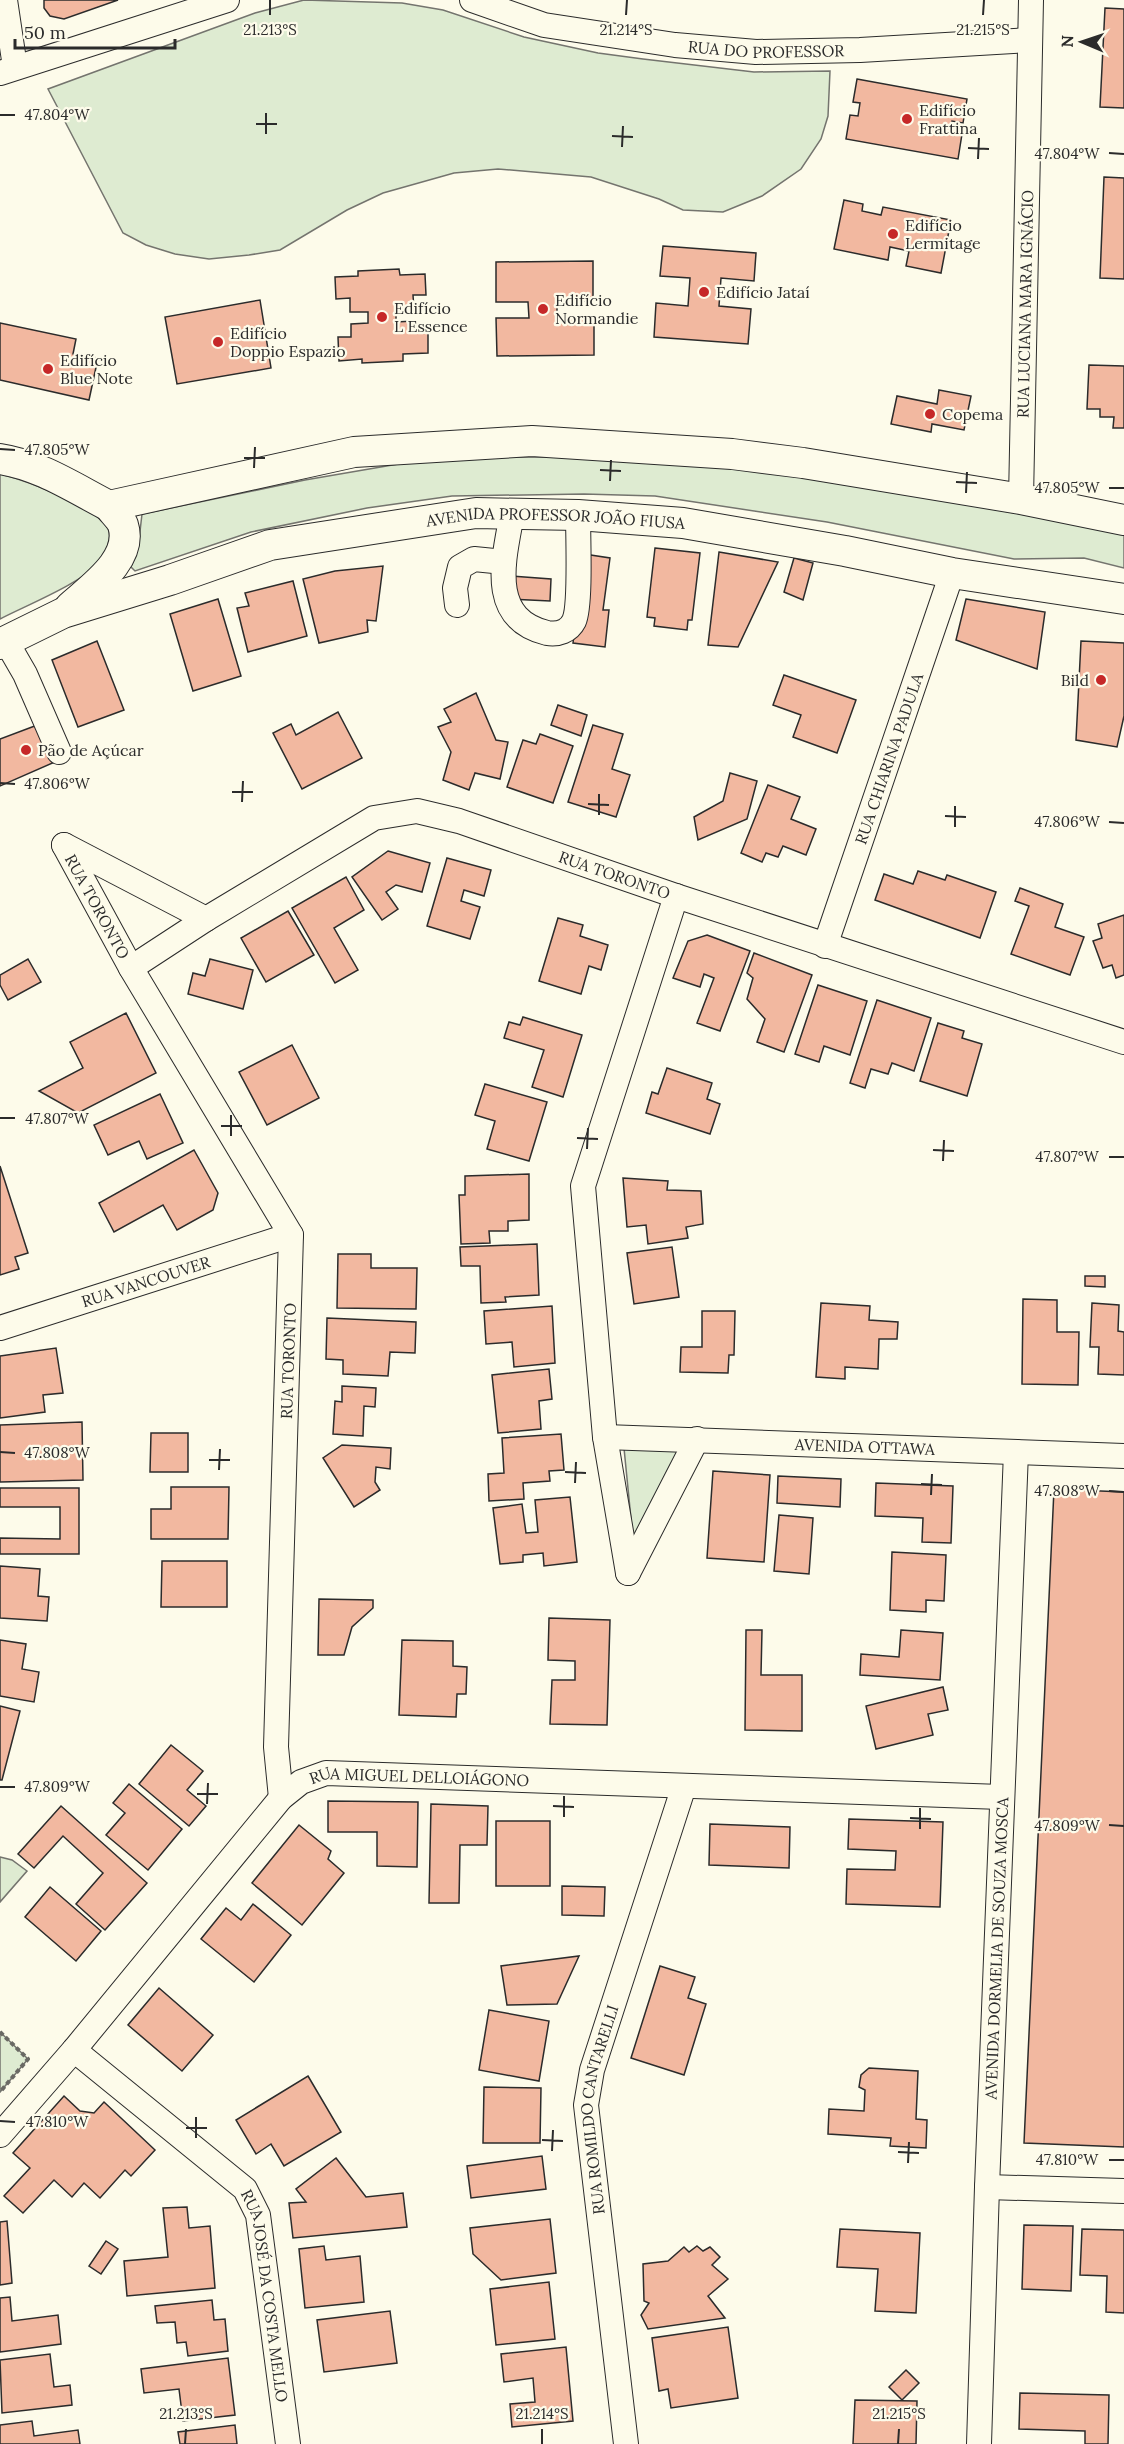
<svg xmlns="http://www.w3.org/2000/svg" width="1124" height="2444" viewBox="0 0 1124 2444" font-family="Lora,serif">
	<rect width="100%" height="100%" fill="#fdfbea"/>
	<g fill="#deebd1" stroke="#74746e" stroke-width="1.5">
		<path d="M304,0L402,3L443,10L524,37L598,53L643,59L754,72L830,71L828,116L821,139L801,169L762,196L723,212L683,210L659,199L591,177L498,169L454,173L383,193L347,210L280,250L249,255L209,259L175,254L146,245L123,233L48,89L255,13Z"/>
		<path d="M439,457H607L746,466L1124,532V568L1084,558L1014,559L827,522L655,496L584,494L452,496L367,508L251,532L135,571L131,567L139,540L142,514L305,480Z"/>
		<path d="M0,474C24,480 100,507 109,531C111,540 106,555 100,562C82,583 27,605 0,619Z"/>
		<path d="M624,1448L678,1451L633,1539Z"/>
		<path d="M0,1857L12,1860L27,1871L0,1902Z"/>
		<path d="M0,2032L28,2059L0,2092Z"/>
	</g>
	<g fill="#f2b8a0" stroke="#2b2b2b" stroke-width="1.5">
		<path d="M44,0H118L64,19L50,16L44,8Z"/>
		<path d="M1105,8L1124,9V108L1100,107Z"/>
		<path d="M857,79L967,99L963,123L952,121L950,132L962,134L958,159L846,139L850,115L858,116L860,103L853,102Z"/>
		<path d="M1104,177L1124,178V279L1100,278Z"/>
		<path d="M844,200L863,204L862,211L881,215L883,207L951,220L941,273L906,266L909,251L890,247L888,260L834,249Z"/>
		<path d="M663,246L756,253L754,281L721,278L719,306L751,309L748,344L654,337L656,303L688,306L690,278L660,276Z"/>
		<path d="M593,261V301H557V318L594,317V355L497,356L496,318H529L528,302H496V262Z"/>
		<path d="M399,269L400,275L425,274L426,295H413L414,310H396V322L414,321V330H428V353L403,354V361L362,363V359L339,361L338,337H351V324L368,323V312H350V298L336,299L335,277L358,276V271Z"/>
		<path d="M260,300L271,368L177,384L165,317Z"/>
		<path d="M0,323L76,339L73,354L98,358L89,400L0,380Z"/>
		<path d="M1089,365L1124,366V428H1113L1114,417H1100V409H1087Z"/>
		<path d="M939,390L971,396L964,430L932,424L931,432L891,424L897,396L937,404Z"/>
		<path d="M655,548L700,553L692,620H688L687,630L654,626L655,618L647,617Z"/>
		<path d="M719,552L778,562L738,647L708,645Z"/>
		<path d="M584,554L610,558L603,610H609L605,647L573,643Z"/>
		<path d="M794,558L813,563L803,600L784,592Z"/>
		<path d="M383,566L376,621L367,620L368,632L319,643L303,579L335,571Z"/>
		<path d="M511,576L551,579L550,601L509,599Z"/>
		<path d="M293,581L307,636L248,652L237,608L249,606L245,593Z"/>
		<path d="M218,599L241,676L193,691L170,614Z"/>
		<path d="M966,599L1045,612L1037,669L956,640Z"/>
		<path d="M97,641L124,710L78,727L52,660Z"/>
		<path d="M1081,641L1124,643V716L1117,747L1076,740Z"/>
		<path d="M784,675L856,700L837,753L793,737L801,715L773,705Z"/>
		<path d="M476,693L496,740L508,742L500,779L475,773L469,790L443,780L451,752L438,727L451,722L444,709Z"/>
		<path d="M558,705L587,715L581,736L551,725Z"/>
		<path d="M338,712L362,758L302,789L273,733L291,724L296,735Z"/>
		<path d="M40,724L57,761L0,786V739Z"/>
		<path d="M593,725L623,734L612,769L630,775L616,817L568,802Z"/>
		<path d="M540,734L573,746L553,803L507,787L523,740L536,744Z"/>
		<path d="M730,773L757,781L747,819L698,840L694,817L723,801Z"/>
		<path d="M768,785L800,797L791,819L816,829L806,855L783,846L778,857L766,853L762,862L741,853Z"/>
		<path d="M388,851L430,863L422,892L396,885L386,892L398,909L382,920L352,877Z"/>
		<path d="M447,858L491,870L484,896L464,890L461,901L480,907L470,939L427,926Z"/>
		<path d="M918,871L945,880L947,875L996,892L980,938L875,900L884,874L913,884Z"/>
		<path d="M346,877L364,910L334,928L358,970L335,983L292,908Z"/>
		<path d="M1020,888L1063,904L1055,927L1084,937L1070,975L1011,954L1029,906L1015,901Z"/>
		<path d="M288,911L314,955L266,982L241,938Z"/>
		<path d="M1124,915V975L1116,978L1112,965L1103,968L1093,941L1102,938L1098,924Z"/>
		<path d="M558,918L583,925L580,936L608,945L601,970L589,966L581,994L539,981Z"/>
		<path d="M707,935L750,951L720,1031L697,1023L714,978L704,974L700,987L673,978L688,941Z"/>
		<path d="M754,953L812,975L784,1052L757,1042L765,1019L747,999L753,978L747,973Z"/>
		<path d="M28,959L41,982L8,1000L0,985V975Z"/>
		<path d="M210,959L253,970L243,1009L188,994L193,973L205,976Z"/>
		<path d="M818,985L867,1001L850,1055L824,1046L819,1062L795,1054Z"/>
		<path d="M877,1000L931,1018L914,1071L892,1063L888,1074L871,1069L865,1088L850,1083Z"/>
		<path d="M126,1013L156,1073L78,1113L39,1091L83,1068L70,1042Z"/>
		<path d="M523,1017L582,1035L563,1097L532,1087L544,1050L504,1038L509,1022L520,1025Z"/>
		<path d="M938,1023L964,1031L962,1038L982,1044L967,1096L920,1081Z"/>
		<path d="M292,1045L319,1098L267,1125L239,1072Z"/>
		<path d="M667,1068L712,1083L707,1099L720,1104L710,1134L646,1113L652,1092L658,1094Z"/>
		<path d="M485,1084L547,1102L529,1161L487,1149L495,1121L475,1115Z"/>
		<path d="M160,1094L183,1143L147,1159L139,1141L108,1155L94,1125Z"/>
		<path d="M194,1150L218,1193L213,1210L177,1230L163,1205L114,1232L99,1203Z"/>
		<path d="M0,1166L28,1253L15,1257L19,1269L0,1275Z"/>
		<path d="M529,1174V1220L508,1221V1231H489L490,1243L461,1244L459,1195H465V1176Z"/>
		<path d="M623,1178L668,1181L667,1190L701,1191L703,1224L686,1227L688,1238L648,1244L646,1225L627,1227Z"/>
		<path d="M537,1244L539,1295L505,1297L506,1302L481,1303L480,1266H461L460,1247Z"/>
		<path d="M672,1247L679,1297L634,1304L627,1253Z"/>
		<path d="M338,1254H371V1268H417L416,1309L337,1308Z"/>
		<path d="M1085,1276H1105V1287L1085,1286Z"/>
		<path d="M1023,1299L1057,1300V1332H1079L1078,1385L1022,1384Z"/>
		<path d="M821,1303L870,1306L869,1320L898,1322L897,1339H879L878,1369L845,1367V1379L816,1377Z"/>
		<path d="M1092,1303L1119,1305L1118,1331L1124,1332V1375L1098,1374L1099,1347H1090Z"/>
		<path d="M552,1306L555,1363L514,1367L512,1342L486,1344L484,1311Z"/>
		<path d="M702,1311H735L734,1355H729L728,1373L680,1372L681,1347H702Z"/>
		<path d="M327,1318L416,1322L415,1353L390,1352L388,1376L343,1374V1360L326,1359Z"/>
		<path d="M56,1348L63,1393L43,1395L45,1412L0,1418V1356Z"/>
		<path d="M549,1369L552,1399L539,1401L541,1429L498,1433L492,1375Z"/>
		<path d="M342,1386L376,1388L375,1407L364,1406L363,1436L333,1434L335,1401L342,1402Z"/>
		<path d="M82,1422L83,1480L0,1482V1425Z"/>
		<path d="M151,1433H188V1472H150Z"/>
		<path d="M561,1434L564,1470L549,1471L550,1481L523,1483L524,1499L489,1501L488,1474L504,1473L502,1438Z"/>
		<path d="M342,1445L391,1448L390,1469L376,1467L375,1482L380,1490L354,1507L323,1458Z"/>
		<path d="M713,1471L770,1475L764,1562L707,1558Z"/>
		<path d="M778,1476L841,1479L840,1507L777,1503Z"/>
		<path d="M876,1483L953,1486L951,1543L922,1542L923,1518L875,1516Z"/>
		<path d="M171,1487H229L228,1539H151V1509H171Z"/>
		<path d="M0,1488H79V1554H0V1538L60,1539V1507H0Z"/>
		<path d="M1054,1489L1124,1492V2147L1024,2143Z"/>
		<path d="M570,1497L577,1562L544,1566L543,1553L523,1555V1562L500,1564L493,1508L522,1504L526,1533L538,1532L535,1500Z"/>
		<path d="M779,1515L813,1518L809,1574L774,1571Z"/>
		<path d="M892,1552L946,1555L944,1601L926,1600V1612L890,1610Z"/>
		<path d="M162,1561H227V1607H161Z"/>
		<path d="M0,1566L40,1569L38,1596L49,1597L47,1621L0,1618Z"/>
		<path d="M319,1599L373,1600V1608L352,1627L344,1655H318Z"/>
		<path d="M549,1618L610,1620L607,1725L550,1724L552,1680H575V1661L548,1660Z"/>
		<path d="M746,1630H762L761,1675H802V1731L745,1730Z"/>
		<path d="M901,1630L943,1633L940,1680L860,1675L861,1654L899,1657Z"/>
		<path d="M0,1640L26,1644L22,1669L39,1672L34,1702L0,1696Z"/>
		<path d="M402,1640L453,1641V1666L467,1667L466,1694H457L456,1717L399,1715Z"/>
		<path d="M943,1687L948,1710L928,1714L933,1735L876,1749L866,1706Z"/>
		<path d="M0,1706L20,1711L2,1780H0Z"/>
		<path d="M171,1745L203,1771L187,1790L206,1806L189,1826L139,1784Z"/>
		<path d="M129,1784L182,1829L148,1870L106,1835L125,1813L113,1803Z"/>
		<path d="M328,1801L418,1802L417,1867L377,1866V1832H328Z"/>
		<path d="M431,1804L488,1806L487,1845H460L459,1903H429Z"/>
		<path d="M61,1806L147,1883L105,1930L76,1904L103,1873L63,1836L34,1868L18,1854Z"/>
		<path d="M849,1819L943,1822L940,1907L846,1904L847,1869L895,1870L896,1851L848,1849Z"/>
		<rect x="496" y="1821" width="54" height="65"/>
		<path d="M710,1824L790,1827L789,1868L709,1865Z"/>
		<path d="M299,1825L331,1851L328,1859L344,1873L302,1925L252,1883Z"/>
		<path d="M562,1886L605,1887L604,1916L562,1915Z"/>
		<path d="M50,1887L101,1931L76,1961L25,1917Z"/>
		<path d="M253,1904L291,1935L254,1982L201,1939L226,1908L241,1920Z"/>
		<path d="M579,1956L557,2004L507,2005L501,1966Z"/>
		<path d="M660,1966L695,1977L688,1998L706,2004L684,2075L631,2058Z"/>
		<path d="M159,1988L213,2035L182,2071L128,2025Z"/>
		<path d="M489,2010L549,2021L539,2081L479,2070Z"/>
		<path d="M869,2068L918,2071L916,2119L927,2120L926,2148L890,2146L891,2138L828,2134L829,2109L864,2111L865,2090L859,2087L861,2075Z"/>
		<path d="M308,2076L341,2132L284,2166L271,2144L256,2154L236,2120Z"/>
		<path d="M484,2087L541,2088L540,2143H483Z"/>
		<path d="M64,2096L80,2111L94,2113L104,2102L155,2150L131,2176L125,2170L100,2198L84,2183L72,2197L54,2180L23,2213L4,2196L30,2168L13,2153Z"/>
		<path d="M542,2156L546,2189L471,2198L467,2166Z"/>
		<path d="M336,2158L366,2197L403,2193L407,2227L293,2238L289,2203L306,2202L296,2189Z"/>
		<path d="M187,2207L189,2228L210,2226L215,2288L127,2296L124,2261L168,2257L163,2208Z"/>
		<path d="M550,2219L556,2273L501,2280L473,2254L470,2228Z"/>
		<path d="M7,2221L12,2283L0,2285V2222Z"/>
		<path d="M1024,2225L1073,2226L1071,2291L1022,2289Z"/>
		<path d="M840,2229L920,2233L916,2313L875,2311L878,2269L837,2267Z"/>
		<path d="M1082,2229L1124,2230V2313L1106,2312L1107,2276L1080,2275Z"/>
		<path d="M106,2241L118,2249L101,2274L89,2266Z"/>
		<path d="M324,2246L326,2260L360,2256L364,2302L305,2308L299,2249Z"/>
		<path d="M697,2246L703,2251L710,2247L720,2257L712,2265L728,2279L708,2296L725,2318L648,2329L641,2315L649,2303L644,2301L643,2264L668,2261L684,2247L689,2252Z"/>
		<path d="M549,2282L555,2339L496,2345L490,2289Z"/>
		<path d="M10,2297L12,2321L58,2315L61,2344L0,2352V2298Z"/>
		<path d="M212,2300L214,2320L225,2319L228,2351L188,2356L186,2342L177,2343L175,2322L157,2323L155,2306Z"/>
		<path d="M390,2311L397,2363L324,2372L317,2320Z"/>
		<path d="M728,2327L738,2398L671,2408L668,2389L659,2391L652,2338Z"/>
		<path d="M566,2347L573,2421L512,2427L510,2404L535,2402L533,2378L504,2382L501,2354Z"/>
		<path d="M50,2354L54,2387L70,2385L72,2405L2,2413L0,2360Z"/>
		<path d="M228,2358L235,2415L183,2421L179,2389L144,2393L141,2369Z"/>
		<path d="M906,2370L919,2383L902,2400L889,2387Z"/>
		<path d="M1020,2393L1109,2395L1108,2444H1085V2431L1019,2429Z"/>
		<path d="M855,2400L917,2401L916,2444H853Z"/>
		<path d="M32,2421L34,2436L78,2430L80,2444H0V2425Z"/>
		<path d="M235,2425L237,2444H180L178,2432Z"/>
	</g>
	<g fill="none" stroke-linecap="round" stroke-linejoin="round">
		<g stroke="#2b2b2b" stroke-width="26">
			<g id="minor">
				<path d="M5,0L15,67"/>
				<path id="s1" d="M472,0L544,25L675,45L756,52L860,50L1030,40"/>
				<path d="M0,73L227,0"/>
				<path id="s2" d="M1021,499L1031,0"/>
				<path d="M512,514C504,559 487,618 547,633C558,635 569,631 574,621C581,606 578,536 578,515"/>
				<path d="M457,605L455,588L460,567L474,559L504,562"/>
				<path d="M6,641L25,674L59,752"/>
				<path id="s3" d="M64,845L131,968L291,1235L276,1747L281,1798"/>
				<path d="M64,845L206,919"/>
				<path id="s4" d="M825,946L952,573"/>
				<path id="s5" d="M131,968L206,919L374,818L417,811L459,821L676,896L1124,1042"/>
				<path id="s6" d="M0,1328L291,1235"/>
				<path id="s7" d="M605,1437L1124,1456"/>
				<path d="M628,1573L605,1437L583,1186L676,896"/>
				<path d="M628,1573L697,1439"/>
				<path id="s8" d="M74,2050L245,2189L258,2215L288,2444"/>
				<path id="s9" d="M0,2135L74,2050L281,1798L301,1782L326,1773L1001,1797"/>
				<path d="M987,2187L1124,2191"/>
				<path id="s10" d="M626,2444L586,2105L592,2070L684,1786"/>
				<path id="s11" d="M979,2444L987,2187L1016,1452"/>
			</g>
		</g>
		<g stroke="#2b2b2b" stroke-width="32">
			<g id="major">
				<path d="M0,459C40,465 74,488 109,506L354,452L532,441L732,454L803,463L1021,499L1124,520"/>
				<path d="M70,607C91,588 134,559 123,525C121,519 113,512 109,506"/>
				<path id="s12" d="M0,644L63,613L170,580L270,545L476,513L578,515L683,523L845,551L952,573L1124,599"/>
			</g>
		</g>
		<path stroke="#6a6964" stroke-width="4" stroke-dasharray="4.5 3" stroke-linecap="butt" d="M0,2032L28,2059L0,2092"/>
		<use href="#minor" stroke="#fdfbea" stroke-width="24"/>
		<use href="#major" stroke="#fdfbea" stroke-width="30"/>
	</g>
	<path fill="none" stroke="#2b2b2b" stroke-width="2" d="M270,15V0M626,15L627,0M983,15L984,0M0,115H15M256,124H277M266,134V113M612,136L633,137M622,147L623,126M968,148L989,149M1109,153L1124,154M978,159L979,138M0,449L15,450M244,458H265M254,468L255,447M600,470L621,471M610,481L611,460M956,482L977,483M1109,488H1124M966,493L967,472M0,783L15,784M232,792H253M242,802L243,781M588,804L609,805M599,815V794M945,816L966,817M1109,822L1124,823M955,827V806M0,1118H15M221,1126H242M231,1136V1115M577,1138L598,1139M587,1149L588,1128M933,1150L954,1151M1109,1157H1124M943,1161L944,1140M0,1452L15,1453M209,1460H230M219,1470L220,1449M565,1472L586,1473M575,1483L576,1462M921,1484L942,1485M1109,1491L1124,1492M931,1495L932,1474M0,1787H15M197,1794H218M207,1804L208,1783M553,1806L574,1807M564,1817V1796M910,1818L931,1819M1109,1825L1124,1826M920,1829V1808M0,2121L15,2122M186,2128H207M196,2138V2117M542,2140L563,2141M552,2151L553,2130M898,2152L919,2153M1109,2160H1124M908,2163L909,2142M185,2444L186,2429M542,2444V2429M898,2444L899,2429"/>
	<g fill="#c62828" stroke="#fdfbea" stroke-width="2">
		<circle cx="907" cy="119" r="6"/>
		<circle cx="893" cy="234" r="6"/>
		<circle cx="704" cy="292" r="6"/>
		<circle cx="543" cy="309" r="6"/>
		<circle cx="382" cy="317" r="6"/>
		<circle cx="218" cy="342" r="6"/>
		<circle cx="48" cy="369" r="6"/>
		<circle cx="930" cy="414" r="6"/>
		<circle cx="1101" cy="680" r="6"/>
		<circle cx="26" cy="750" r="6"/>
	</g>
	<g text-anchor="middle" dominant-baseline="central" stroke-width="4.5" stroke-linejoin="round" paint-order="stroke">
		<g font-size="16" fill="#2b2b2b" stroke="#fdfbea">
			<text stroke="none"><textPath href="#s1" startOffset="300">RUA DO PROFESSOR</textPath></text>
			<text stroke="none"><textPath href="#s2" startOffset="195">RUA LUCIANA MARA IGNÁCIO</textPath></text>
			<text stroke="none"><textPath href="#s12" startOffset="576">AVENIDA PROFESSOR JOÃO FIUSA</textPath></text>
			<text stroke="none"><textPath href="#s4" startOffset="198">RUA CHIARINA PADULA</textPath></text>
			<text stroke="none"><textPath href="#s5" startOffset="537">RUA TORONTO</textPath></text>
			<text stroke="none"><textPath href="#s3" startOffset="70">RUA TORONTO</textPath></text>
			<text stroke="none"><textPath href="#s6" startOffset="153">RUA VANCOUVER</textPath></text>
			<text transform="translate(288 1361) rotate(-88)">RUA TORONTO</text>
			<text stroke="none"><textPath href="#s7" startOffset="260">AVENIDA OTTAWA</textPath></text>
			<text stroke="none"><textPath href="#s9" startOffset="584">RUA MIGUEL DELLOIÁGONO</textPath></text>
			<text stroke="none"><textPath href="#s11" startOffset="496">AVENIDA DORMELIA DE SOUZA MOSCA</textPath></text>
			<text stroke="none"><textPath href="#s10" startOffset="338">RUA ROMILDO CANTARELLI</textPath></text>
			<text stroke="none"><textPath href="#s8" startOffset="330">RUA JOSÉ DA COSTA MELLO</textPath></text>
		</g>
		<g font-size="16" fill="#2b2b2b" stroke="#fdfbea" text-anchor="start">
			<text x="919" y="110">Edifício<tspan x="919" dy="18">Frattina</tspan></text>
			<text x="905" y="225">Edifício<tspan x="905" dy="18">Lermitage</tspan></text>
			<text x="716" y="292">Edifício Jataí</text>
			<text x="555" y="300">Edifício<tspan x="555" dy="18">Normandie</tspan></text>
			<text x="394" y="308">Edifício<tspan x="394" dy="18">L Essence</tspan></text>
			<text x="230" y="333">Edifício<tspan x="230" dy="18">Doppio Espazio</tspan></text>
			<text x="60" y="360">Edifício<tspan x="60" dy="18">Blue Note</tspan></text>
			<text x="942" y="414">Copema</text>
			<text x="1089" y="680" text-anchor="end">Bild</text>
			<text x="38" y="750">Pão de Açúcar</text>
		</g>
	</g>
	<g font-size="15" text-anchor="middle" fill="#2b2b2b" stroke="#fdfbea" stroke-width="4.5" stroke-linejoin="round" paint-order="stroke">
		<text x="270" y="35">21.213°S</text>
		<text x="626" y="35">21.214°S</text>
		<text x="983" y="35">21.215°S</text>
		<text x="57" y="120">47.804°W</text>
		<text x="1067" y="159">47.804°W</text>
		<text x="57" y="455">47.805°W</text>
		<text x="1067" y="493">47.805°W</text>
		<text x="57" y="789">47.806°W</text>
		<text x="1067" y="827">47.806°W</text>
		<text x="57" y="1124">47.807°W</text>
		<text x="1067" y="1162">47.807°W</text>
		<text x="57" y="1458">47.808°W</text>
		<text x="1067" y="1496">47.808°W</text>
		<text x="57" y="1792">47.809°W</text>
		<text x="1067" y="1831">47.809°W</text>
		<text x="57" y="2127">47.810°W</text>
		<text x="1067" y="2165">47.810°W</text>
		<text x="186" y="2419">21.213°S</text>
		<text x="542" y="2419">21.214°S</text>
		<text x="899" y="2419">21.215°S</text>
	</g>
	<g transform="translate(1082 42) rotate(272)" stroke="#fdfbea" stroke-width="4.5" paint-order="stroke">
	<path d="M0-4.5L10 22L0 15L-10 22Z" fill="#2b2b2b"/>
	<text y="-9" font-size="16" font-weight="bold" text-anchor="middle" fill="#2b2b2b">N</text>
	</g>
	<path d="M15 39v9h160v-9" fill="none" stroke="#2b2b2b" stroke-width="3"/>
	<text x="24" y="39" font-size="18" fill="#2b2b2b" stroke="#fdfbea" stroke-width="4.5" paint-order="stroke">50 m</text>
</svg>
